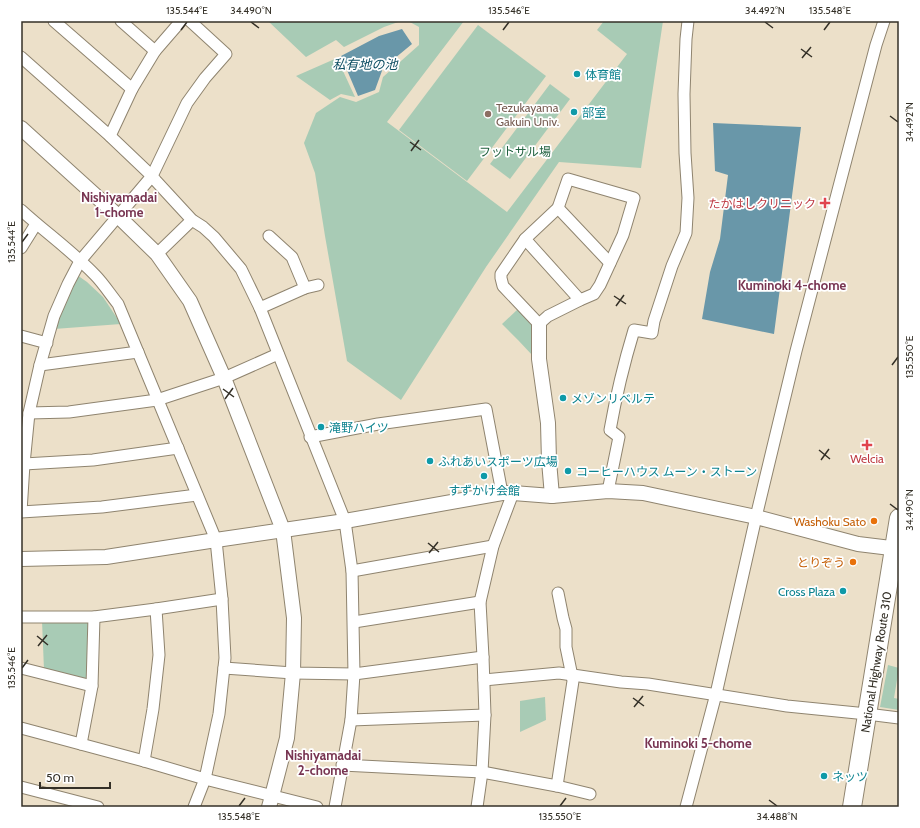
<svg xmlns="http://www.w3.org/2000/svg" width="920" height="828" viewBox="0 0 920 828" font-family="Cabin,'Noto Sans JP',sans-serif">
	<rect width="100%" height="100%" fill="#ece0c9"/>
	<g fill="#a8cbb5">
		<path d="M268,21H401L384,27L344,47L336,40L306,57Z"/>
		<path d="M408,21H464L387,122L507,212L627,54L597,30L604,21H663L641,168L559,162L486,267L401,400L347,361L325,236L315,173L304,143L316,113L340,97L356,102L379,92L383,77L419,45V27Z"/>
		<path d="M478,25L546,76L467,181L399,130Z"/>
		<path d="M337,58L355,97L341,94L330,100L296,76Z"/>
		<path d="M550,84L570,99L510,179L490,164Z"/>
		<path d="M77,275L87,282L103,297L121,324L54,329Z"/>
		<path d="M518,309L535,329L533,356L518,340L502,324Z"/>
		<path d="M42,621H91L90,678L86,681L44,670Z"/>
		<path d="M888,665L899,668L894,698L899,699V710L880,707Z"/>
		<path d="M545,697L546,720L520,732V701Z"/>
	</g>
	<g fill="#6997a9">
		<path d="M402,29L412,44L383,68L375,90L358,96L341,56L379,36Z"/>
		<path d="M713,123L801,127L774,334L702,319L710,272L720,239L728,175L715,171Z"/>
	</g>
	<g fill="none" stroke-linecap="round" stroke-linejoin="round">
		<g stroke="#8f846f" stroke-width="13">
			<g id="minor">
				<path d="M54,21L132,89"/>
				<path d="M121,21L155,51"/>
				<path d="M190,21L226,54L205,78L187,103L152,176L156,181L192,220L203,227L214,237L241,269L260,308L345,521L352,571L354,674L351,720L335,807"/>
				<path d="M21,57L110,136L152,176L80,261L68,284L54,316L40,365L29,413L24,464L21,512"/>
				<path d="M110,136L132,89L155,51L181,21"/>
				<path d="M568,179L634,198L623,235L600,285L594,294L580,300L548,316L539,324L503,286L501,278V274L525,239L558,208Z"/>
				<path d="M558,208L610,263"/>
				<path d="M21,210C45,232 72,251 95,275C103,283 110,294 118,304L216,540L222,599L225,658L219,714L205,779L144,761L21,728"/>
				<path d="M269,236L292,257L305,288"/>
				<path d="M525,239L580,300"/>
				<path d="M21,248L36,224"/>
				<path d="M157,254L192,220"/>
				<path d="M260,308L305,288L318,285"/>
				<path d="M21,336L47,343"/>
				<path d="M40,365L138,352"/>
				<path d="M29,413L69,412L157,400L224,378L278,354"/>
				<path d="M310,437L378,424L486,409L502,493"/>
				<path d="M24,464L93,460L178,448"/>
				<path d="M608,491L619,437L610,430C616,396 624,363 634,330L652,333L654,321L672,266L686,233L688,198L685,153L684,94L686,39L688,21"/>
				<path d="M21,512L102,507L197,495"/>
				<path d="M352,571L493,546"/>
				<path d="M21,617H94L156,609L222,599"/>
				<path d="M354,622L480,602"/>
				<path d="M21,668L92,686"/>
				<path d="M224,668L293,673L354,674L483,657"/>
				<path d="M484,680L559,673L621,682L648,684L787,706L867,714L899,718"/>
				<path d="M351,720L485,715"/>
				<path d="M81,744L92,686L94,617"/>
				<path d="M144,761L153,709L159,655L156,609"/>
				<path d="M342,765L482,772L557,786L590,794"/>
				<path d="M557,786L573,681L566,647V629L563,618L558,593"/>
				<path d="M21,787L98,807"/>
				<path d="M194,807L205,779L317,807"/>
				<path d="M477,807L482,772L485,715L483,657L480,602L493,546L513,493"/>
				<path d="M686,807L716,694L756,517L796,351L876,45L884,21"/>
			</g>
		</g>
		<g stroke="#8f846f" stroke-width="16">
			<g id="tertiary">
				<path d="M21,128L118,216L157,254L190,301L224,378L283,530L294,618L293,673L287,738L272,796L269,807"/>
				<path d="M539,324V359L548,423L549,461L552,496"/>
				<path d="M21,559L106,557L216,540L345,521L502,493H513L552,496L608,491L643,493L756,517L858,544L899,549"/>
			</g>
		</g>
		<g stroke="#8f846f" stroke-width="20">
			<path id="trunk" d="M852,807L899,518"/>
		</g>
		<use href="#minor" stroke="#fff" stroke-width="11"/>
		<use href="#tertiary" stroke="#fff" stroke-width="14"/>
		<use href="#trunk" stroke="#fff" stroke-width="18"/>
	</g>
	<path fill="none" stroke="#343027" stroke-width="1.5" d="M251,22L259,28M765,22L773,28M181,30L187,22M503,30L509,22M824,30L830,22M801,49L812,57M802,58L811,47M890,116L898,122M410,142L421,150M411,151L419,140M22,242L28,234M614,296L626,304M616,306L624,295M892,365L898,357M223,389L234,397M225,399L233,388M819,450L830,459M821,460L829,449M890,504L898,510M428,543L439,552M429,553L438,542M37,636L48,645M38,646L47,635M22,668L28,660M633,698L644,706M634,707L643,696M769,800L777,806M239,806L245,798M560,806L566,798"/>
	<g fill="#0f9aa8" stroke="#fff" stroke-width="1.5">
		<circle cx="577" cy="74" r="4"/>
		<circle cx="574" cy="112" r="4"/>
		<circle cx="563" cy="398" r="4"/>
		<circle cx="321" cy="427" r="4"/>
		<circle cx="430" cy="461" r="4"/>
		<circle cx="568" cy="471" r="4"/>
		<circle cx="484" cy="476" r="4"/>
		<circle cx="843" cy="591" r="4"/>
		<circle cx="824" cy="776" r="4"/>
	</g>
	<circle fill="#8d6e63" stroke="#fff" stroke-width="1.5" cx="488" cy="114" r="4"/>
	<g fill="#e0444e" stroke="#fff" stroke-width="1.5">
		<path d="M823 197h4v4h4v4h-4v4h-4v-4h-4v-4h4z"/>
		<path d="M865 439h4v4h4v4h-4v4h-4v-4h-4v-4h4z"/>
	</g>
	<g fill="#e8710a" stroke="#fff" stroke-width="1.5">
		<circle cx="874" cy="521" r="4"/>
		<circle cx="853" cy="562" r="4"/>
	</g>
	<g text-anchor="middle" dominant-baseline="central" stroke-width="3.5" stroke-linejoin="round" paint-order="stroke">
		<g font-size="12" fill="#0d838f" stroke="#fff" text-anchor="start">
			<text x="585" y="74">体育館</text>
			<text x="582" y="112">部室</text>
			<text x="571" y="398">メゾンリベルテ</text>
			<text x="329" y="427">滝野ハイツ</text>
			<text x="438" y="461">ふれあいスポーツ広場</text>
			<text x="576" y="471">コーヒーハウス ムーン・ストーン</text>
			<text x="484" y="490" text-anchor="middle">すずかけ会館</text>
			<text x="835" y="591" text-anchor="end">Cross Plaza</text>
			<text x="832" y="776">ネッツ</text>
		</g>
		<g font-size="12" fill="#785e54" stroke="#fff" text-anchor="start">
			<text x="496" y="107">Tezukayama<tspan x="496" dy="14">Gakuin Univ.</tspan></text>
		</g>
		<g font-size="12" fill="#20613f" stroke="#fff">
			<text x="515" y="151">フットサル場</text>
		</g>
		<g font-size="12" fill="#be3a42" stroke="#fff" text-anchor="end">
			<text x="816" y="203">たかはしクリニック</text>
			<text x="867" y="458" text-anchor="middle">Welcia</text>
		</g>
		<g font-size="12" fill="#c56008" stroke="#fff" text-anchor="end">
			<text x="866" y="521">Washoku Sato</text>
			<text x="845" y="562">とりぞう</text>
		</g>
		<g font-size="12" fill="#343027" stroke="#fff">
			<text transform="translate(876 662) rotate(-81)">National Highway Route 310</text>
		</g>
		<g font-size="13" font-style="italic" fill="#0d4e63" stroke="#fff">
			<text x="365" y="64">私有地の池</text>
		</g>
		<g font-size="13" font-weight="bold" fill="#783552" stroke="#fff">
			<text x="119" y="197">Nishiyamadai<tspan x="119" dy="15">1-chome</tspan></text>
			<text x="792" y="285">Kuminoki 4-chome</text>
			<text x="698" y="743">Kuminoki 5-chome</text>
			<text x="323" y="755">Nishiyamadai<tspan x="323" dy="15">2-chome</tspan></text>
		</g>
	</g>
	<rect width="920" height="828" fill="none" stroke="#ffffff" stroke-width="44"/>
	<path d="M40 782v6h70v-6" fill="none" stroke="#343027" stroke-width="2"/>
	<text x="46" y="782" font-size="12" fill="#343027" stroke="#ffffff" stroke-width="3" paint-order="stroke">50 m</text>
	<rect x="22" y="22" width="876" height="784" fill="none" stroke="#343027" stroke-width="1.5"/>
	<g font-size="10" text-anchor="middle" fill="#343027">
		<text x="187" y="14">135.544°E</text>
		<text x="251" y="14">34.490°N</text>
		<text x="509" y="14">135.546°E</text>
		<text x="765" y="14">34.492°N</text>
		<text x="830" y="14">135.548°E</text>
		<text transform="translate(909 122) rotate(-90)" y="4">34.492°N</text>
		<text transform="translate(11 242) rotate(-90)" y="4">135.544°E</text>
		<text transform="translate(909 357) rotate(-90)" y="4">135.550°E</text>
		<text transform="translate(909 510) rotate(-90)" y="4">34.490°N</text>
		<text transform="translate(11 668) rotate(-90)" y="4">135.546°E</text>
		<text x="239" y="820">135.548°E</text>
		<text x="560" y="820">135.550°E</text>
		<text x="777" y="820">34.488°N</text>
	</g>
</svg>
